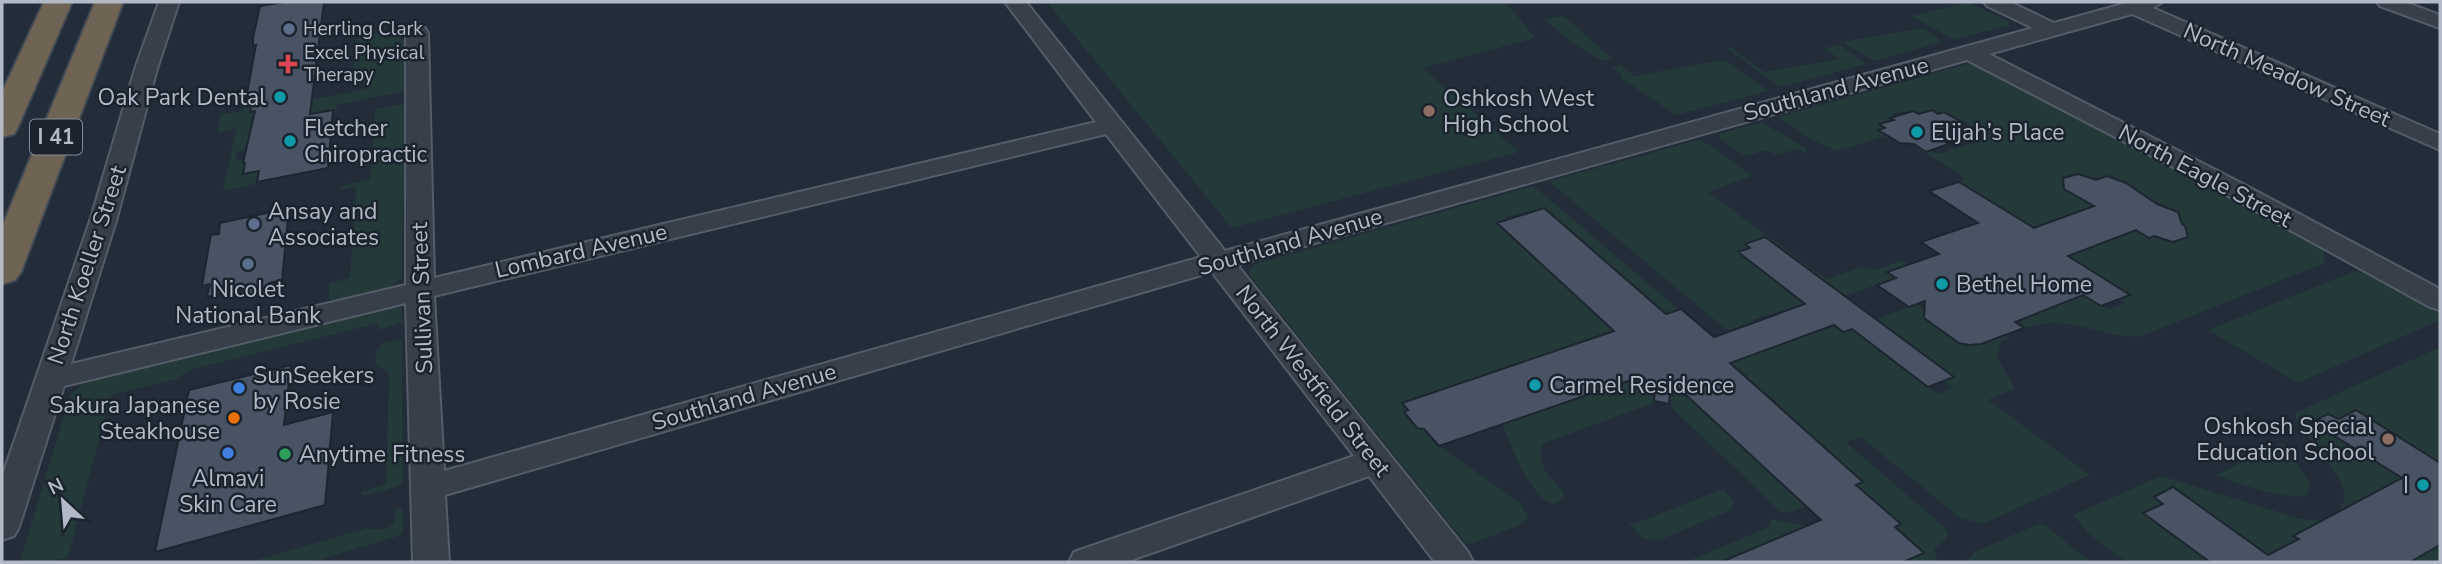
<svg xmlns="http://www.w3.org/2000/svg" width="2442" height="564" viewBox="0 0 2442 564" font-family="'Nunito Sans',sans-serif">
	<rect width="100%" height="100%" fill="#222d39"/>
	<g fill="#24393a">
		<path d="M1047,2H1506L1535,38L1423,68L1519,152L1232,228Z"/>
		<path d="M1968,2L2008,21L2009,25L1954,40L1912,16Z"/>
		<path d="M1564,16L1613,59L1602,61L1570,41L1544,19Z"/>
		<path d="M1924,28L1942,42L1874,61L1842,42Z"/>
		<path d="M393,30L403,31L398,36L405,41V91L337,105L336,110L267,123L245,150L237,152L236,161L243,160V163L259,171V182L278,179L223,191L236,129L218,132L220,115L243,111L244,104L252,103L251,111L367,89V82L353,84L355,41L361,37Z"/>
		<path d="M1840,45L1867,64L1780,87L1725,47H1731L1764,72L1839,59L1825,48Z"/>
		<path d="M1724,60L1769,91L1676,115L1621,78L1623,76L1612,67L1621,65L1634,76Z"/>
		<path d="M1967,64L1977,65L2323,248L2325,263L2139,337C2096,336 2068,314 2024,328L2020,320L2036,265L2101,306L2110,309L2125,303L2119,299L2130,294L2064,254L2094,243L2098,245L2128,226L2149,238L2154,236C2167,243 2174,242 2188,237L2187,232L2178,227L2183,224L2173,219L2178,212L2136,193L2135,189L2107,176C2091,182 2084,172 2064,178L2065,190L2098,209L2091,207L2034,228L1959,182L1964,179L1961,175L1912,145L1938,154L1986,139V134L1945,112L1938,114L1932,110C1917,115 1908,109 1893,114L1894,115L1890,117L1894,120L1880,124L1885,128L1879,130L1893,139L1883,137L1837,151L1810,139L1778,117Z"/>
		<path d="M405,104L402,278L388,288L335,301L329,299V283L350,278L356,187L340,190L341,186L370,179L375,109Z"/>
		<path d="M1762,122L1807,149L1806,154L1797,149L1776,155L1767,150L1744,156L1719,138V134Z"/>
		<path d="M1698,140L1709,144L1752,176L1708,192L1826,279L1862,267L1876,270L1902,260L1908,265L1888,272L1896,278L1844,296L1767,239L1746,244L1750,248L1739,253L1805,304L1751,320L1753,323L1728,331L1552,184L1551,181Z"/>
		<path d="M1534,186L1679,310L1666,314L1544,208L1506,217L1508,219L1498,222L1604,322H1608L1623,335L1532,363L1529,360L1429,397L1426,394L1402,402L1408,410L1404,413L1417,428L1424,429L1439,446L1520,503L1528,517L1522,524L1474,543L1466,544L1250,276L1249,270L1256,264Z"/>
		<path d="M2367,271L2440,309V320L2298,383L2208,330L2353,272Z"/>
		<path d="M1917,304L1925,310V319L1959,343L1969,345L1981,344L2005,333L2010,336L2000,344L1997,358L2015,388L1988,400L2090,475L1983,524L1960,518L1861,437L1846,442L1944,527L1948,534L1946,540L1934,548L1937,562H1903L1924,552L1895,527L1901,524L1856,485L1862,482L1776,411L1782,407L1729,361L1834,325L1843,332L1852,329L1938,394L1953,388L1945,381L1954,377L1876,319Z"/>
		<path d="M392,306H401L403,322L379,330V323L189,370L177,379L111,395L68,557L48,562H20L70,395L80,386L99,377Z"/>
		<path d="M402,339L403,483L388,490L362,496L360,492L386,484L389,373L375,365L376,351L383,343Z"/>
		<path d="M2440,347V562H2126L2088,533L2073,515L2161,476L2301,519C2330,523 2354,511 2340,479L2296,420L2295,413Z"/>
		<path d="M1655,365L1806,506L1789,513L1780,511L1672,408L1670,395Z"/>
		<path d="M1642,376L1657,391L1654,401L1656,402L1542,444C1536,471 1553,476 1565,496L1555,504C1531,502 1511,444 1502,424L1586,391L1590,394Z"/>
		<path d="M2282,443L2310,482L2308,494C2289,503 2237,483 2216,475Z"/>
		<path d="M1723,489L1734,501L1731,510L1660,540L1644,539L1628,523L1634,524Z"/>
		<path d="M402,508L403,533L395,537L312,562H250L368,528C378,533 387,528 395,522V509Z"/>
		<path d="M1771,519L1807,526L1721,562H1686L1769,527Z"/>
		<path d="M2038,524L2045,525L2091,562H1965L1975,552Z"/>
	</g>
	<g fill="#485463" stroke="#1d2630" stroke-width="2">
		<path d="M285,2H324L310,114L333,110L328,168L257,182L259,171L243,174L245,163H243L255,111L250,112L252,103L245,104L256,45L253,46V38L260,6Z"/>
		<path d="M1932,110L1938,114L1944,112L1964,123L1951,127L1957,131L1937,137L1949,144L1926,152L1914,144L1900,143L1878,130L1885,128L1879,124L1894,120L1890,118L1913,111L1919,114Z"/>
		<path d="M2078,174L2096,180L2107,176L2126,183L2157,204L2178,212L2182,224L2185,226L2188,237L2173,242L2154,236L2149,238L2136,230L2068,256L2130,295L2101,306L2083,295L2015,322L2024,328L1981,344L1969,345L1959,343L1924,318L1925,301L1909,307L1877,285L1896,278L1887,272L1939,254L1921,242L1978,223L1929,191L1959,182L2034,228L2094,206L2064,189L2063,178Z"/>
		<path d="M289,208L282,280L269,283L268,291L248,296L249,287L207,297L210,284L202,286L209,245L211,235L219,234L220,223Z"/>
		<path d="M1544,208L1666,314L1681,309L1714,337L1805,304L1738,252L1750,248L1745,244L1765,237L1954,377L1928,387L1852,329L1843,332L1834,325L1730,363L1863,482L1856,485L1901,524L1895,527L1924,553L1903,562H1721L1821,520L1671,381L1669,404L1654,401L1655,389L1642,376L1439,446L1424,429L1417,428L1404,412L1408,410L1402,403L1614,331L1497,223Z"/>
		<path d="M291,365L284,425L333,412L325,505L155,552L189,390Z"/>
		<path d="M2356,410L2440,463V545L2410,562H2210L2143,513L2163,504L2154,497L2173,487L2268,555L2299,539L2293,536L2402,478L2312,422L2328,414L2339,419Z"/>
	</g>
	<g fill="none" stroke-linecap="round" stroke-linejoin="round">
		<g stroke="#545d67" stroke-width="4">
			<g id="minor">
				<path d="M159,2H179L157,69L116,221L71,364L406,285V33L409,28H425L428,33L434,278L1096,122L1005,2H1026L1225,251L2033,28L1987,6L1984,2H2010L2054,23L2130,2H2162L2153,8L2440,134V150L2132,14L1989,54L2241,183L2440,289V310L2430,307L2223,193L1967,60L1237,265L1468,552L1473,562H1435L1369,476L1126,562H1069L1074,552L1354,456L1212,272L445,495L449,562H413L406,303L64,386L19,527L14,536L2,540V477L90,221L135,69ZM1106,134L1201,257L444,471L434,296Z"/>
				<path d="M2377,2H2405L2440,15V28L2380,6Z"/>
			</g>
		</g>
		<g stroke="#414a54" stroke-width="4">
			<g id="highway">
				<path d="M44,2H72L18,127L14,134L2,137V92Z"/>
				<path d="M95,2H123L21,272L15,280L2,284V227Z"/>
			</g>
		</g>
		<use href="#minor" fill="#363f4a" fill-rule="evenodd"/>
		<use href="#highway" fill="#6f6353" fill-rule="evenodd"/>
	</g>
	<g fill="#5c6f8a" stroke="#1b242e" stroke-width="2.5">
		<circle cx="289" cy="29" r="7"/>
		<circle cx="254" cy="224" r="7"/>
		<circle cx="248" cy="264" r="7"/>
	</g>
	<path fill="#e0444e" stroke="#1b242e" stroke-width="2.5" d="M284.5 53.5h7v7h7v7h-7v7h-7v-7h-7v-7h7z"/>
	<g fill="#0f9aa8" stroke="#1b242e" stroke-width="2.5">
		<circle cx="280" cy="97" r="7"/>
		<circle cx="1917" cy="132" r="7"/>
		<circle cx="290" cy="141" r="7"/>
		<circle cx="1942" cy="284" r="7"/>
		<circle cx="1535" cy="385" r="7"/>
		<circle cx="2423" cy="485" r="7"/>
	</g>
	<g fill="#8d6e63" stroke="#1b242e" stroke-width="2.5">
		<circle cx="1429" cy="111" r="7"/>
		<circle cx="2388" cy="439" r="7"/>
	</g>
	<g fill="#3f7fe0" stroke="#1b242e" stroke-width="2.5">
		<circle cx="239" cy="388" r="7"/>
		<circle cx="228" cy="453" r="7"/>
	</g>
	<circle fill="#e8710a" stroke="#1b242e" stroke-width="2.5" cx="234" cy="418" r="7"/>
	<circle fill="#2e9e5b" stroke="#1b242e" stroke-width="2.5" cx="285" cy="454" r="7"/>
	<g text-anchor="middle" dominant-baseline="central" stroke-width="5" stroke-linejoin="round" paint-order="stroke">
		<g font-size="19" fill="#b1bac6" stroke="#1b242e" text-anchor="start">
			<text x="303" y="29">Herrling Clark</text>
			<text x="304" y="53">Excel Physical<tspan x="304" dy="22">Therapy</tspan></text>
		</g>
		<rect fill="#1b242e" stroke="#848d98" stroke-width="2" x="30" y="119.5" width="52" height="35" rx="5"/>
		<g font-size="21" font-weight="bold" fill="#b1bac6">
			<text x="56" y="137">I 41</text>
		</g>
		<g font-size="23" fill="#b1bac6" stroke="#1b242e">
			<text transform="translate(2287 75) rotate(24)">North Meadow Street</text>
			<text transform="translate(1836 89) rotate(-15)">Southland Avenue</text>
			<text transform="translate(2205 176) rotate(28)">North Eagle Street</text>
			<text transform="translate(1290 242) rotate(-16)">Southland Avenue</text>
			<text transform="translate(581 251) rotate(-13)">Lombard Avenue</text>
			<text transform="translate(87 265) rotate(-72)">North Koeller Street</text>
			<text transform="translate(422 298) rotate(-92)">Sullivan Street</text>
			<text transform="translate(1313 381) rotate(52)">North Westfield Street</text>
			<text transform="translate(744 397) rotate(-16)">Southland Avenue</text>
		</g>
		<g font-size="23" fill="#b1bac6" stroke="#1b242e" text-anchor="start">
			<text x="266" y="97" text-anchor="end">Oak Park Dental</text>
			<text x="1443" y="98">Oshkosh West<tspan x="1443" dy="26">High School</tspan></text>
			<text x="304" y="128">Fletcher<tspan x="304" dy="26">Chiropractic</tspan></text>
			<text x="1931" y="132">Elijah’s Place</text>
			<text x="268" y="211">Ansay and<tspan x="268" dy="26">Associates</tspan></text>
			<text x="1956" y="284">Bethel Home</text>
			<text x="248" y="289" text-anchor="middle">Nicolet<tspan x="248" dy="26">National Bank</tspan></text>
			<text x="253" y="375">SunSeekers<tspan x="253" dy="26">by Rosie</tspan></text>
			<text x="1549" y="385">Carmel Residence</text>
			<text x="220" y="405" text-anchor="end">Sakura Japanese<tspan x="220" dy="26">Steakhouse</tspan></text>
			<text x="2374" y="426" text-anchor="end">Oshkosh Special<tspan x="2374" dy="26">Education School</tspan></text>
			<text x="299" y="454">Anytime Fitness</text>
			<text x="228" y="478" text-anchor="middle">Almavi<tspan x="228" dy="26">Skin Care</tspan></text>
			<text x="2409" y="485" text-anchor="end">I</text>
		</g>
	</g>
	<rect width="2442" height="564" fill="none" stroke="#b1bac6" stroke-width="7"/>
	<g transform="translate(63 501) rotate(334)" stroke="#1b242e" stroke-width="5" paint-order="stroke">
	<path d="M0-5L12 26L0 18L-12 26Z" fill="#b1bac6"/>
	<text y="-10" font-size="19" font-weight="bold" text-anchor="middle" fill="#b1bac6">N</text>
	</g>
</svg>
